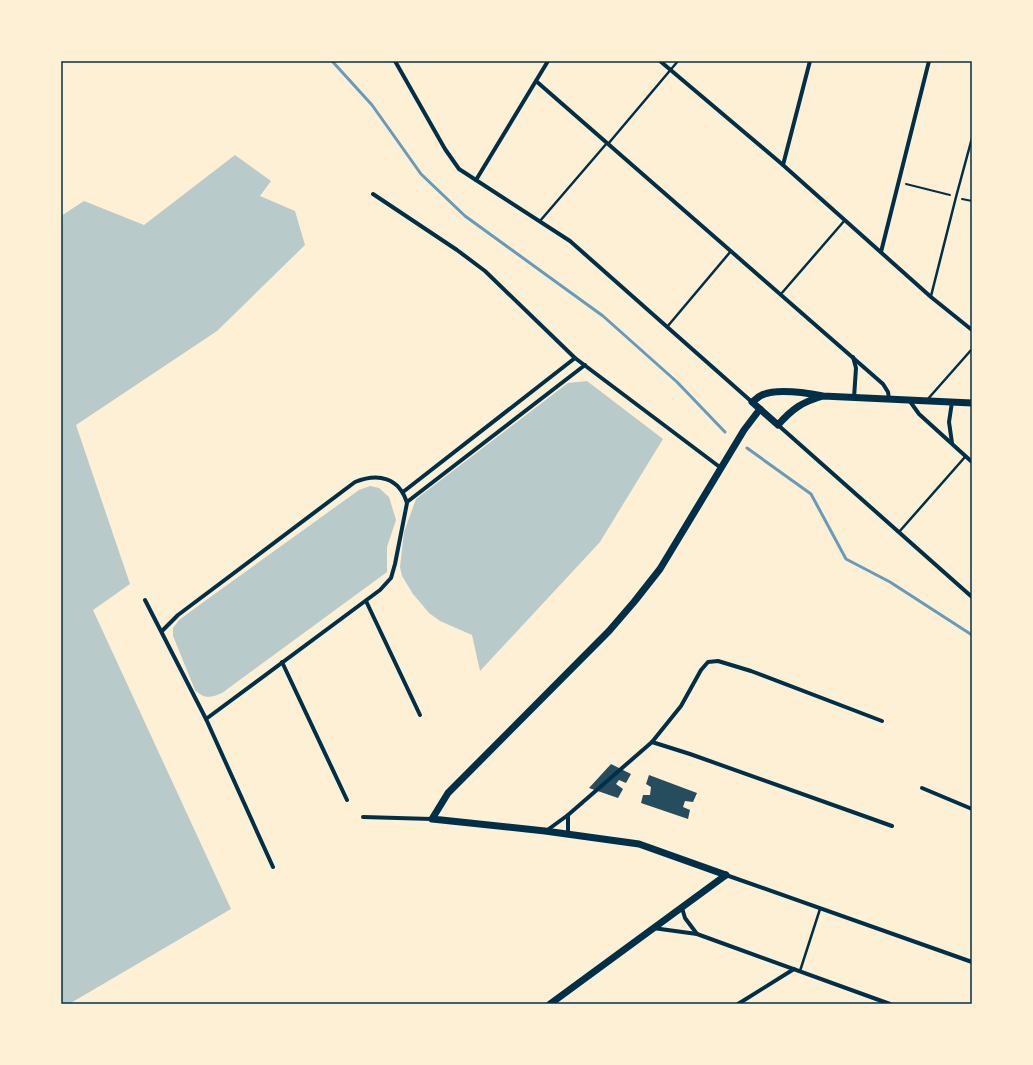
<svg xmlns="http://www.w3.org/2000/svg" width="1033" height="1065" viewBox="0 0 1033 1065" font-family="'Playfair Display',serif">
	<rect width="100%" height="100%" fill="#fdf0d5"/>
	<g fill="#b9caca">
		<path d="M235,155L271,181L260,196L295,211L305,245L217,331L76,425L130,584L93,610L231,909L69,1004H61V216L84,201L144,225Z"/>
		<path d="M587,381L663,439L600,542L480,671L472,635L440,621L429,613L413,594L402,576L400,567L404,532L416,499L568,383Z"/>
		<path d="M370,486L379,488L389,497L396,520L387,547V572L222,693C211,698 204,699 195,690L173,636V628L179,620L209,598L359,490Z"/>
	</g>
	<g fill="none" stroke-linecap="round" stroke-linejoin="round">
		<g stroke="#669bbc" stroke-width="3">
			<path d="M332,61L372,105L421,174L465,216L603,316L677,382L725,432"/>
			<path d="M747,448L811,494L846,559L890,582L972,635"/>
		</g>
	</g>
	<g fill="#264d5e">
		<path d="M611,764L631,774L626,783L619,780L616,784L623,789L618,798L589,788Z"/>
		<path d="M649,775L697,793L693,802L685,801L683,807L690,810L688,819L641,803L643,795H650L651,787L646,784Z"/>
	</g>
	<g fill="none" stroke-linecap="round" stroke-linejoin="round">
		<g stroke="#003049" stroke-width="2">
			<path d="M906,184L950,195"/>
			<path d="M962,199L972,201"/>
		</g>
		<g stroke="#003049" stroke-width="2.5">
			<path d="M608,144L678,61"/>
			<path d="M540,221L607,143"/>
			<path d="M781,294L845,220"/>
			<path d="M931,296L956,197L972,138"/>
			<path d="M667,327L731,251"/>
			<path d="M927,400L972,349"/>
			<path d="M899,532L965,457"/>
			<path d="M800,971L820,909"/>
		</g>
		<g stroke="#003049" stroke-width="4">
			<path d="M395,61L445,149L459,169L570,241L752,402"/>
			<path d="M660,61L783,165L931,297L972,330"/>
			<path d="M536,81L883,384L888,392L889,399"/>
			<path d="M783,165L810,61"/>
			<path d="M476,180L548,61"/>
			<path d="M373,194L457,250L485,271L575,358L721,468"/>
			<path d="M881,252L929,61"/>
			<path d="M853,357L856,368L854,398"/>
			<path d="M909,400L919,414L972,462"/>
			<path d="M952,402L949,422L952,443"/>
			<path d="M778,425L972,597"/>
			<path d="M403,492L575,358"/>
			<path d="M407,502L585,365"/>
			<path d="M145,600L206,719L273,867"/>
			<path d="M366,601L420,715"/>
			<path d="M162,631L178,615L355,482C378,473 399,477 407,503L395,564L391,578L380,590L206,719"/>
			<path d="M282,662L347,800"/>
			<path d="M652,742L690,754L892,826"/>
			<path d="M922,788L972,809"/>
			<path d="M363,817L432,819"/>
			<path d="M546,831L568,815L652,742L681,706L701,670L708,662L718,661L751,671L882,721"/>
			<path d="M568,834V815"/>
			<path d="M726,875L972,962"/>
			<path d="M682,908L685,918L697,934"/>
			<path d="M653,928L697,934L890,1004"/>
			<path d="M738,1004L794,969"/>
		</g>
		<g stroke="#003049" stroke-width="7">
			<path d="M823,396C802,402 792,409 778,425L752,402C755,400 757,398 760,396C774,388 807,393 823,396L972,403"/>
			<path d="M726,875L639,844L545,831L432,819L448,793L609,631L634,602L660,569L744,430L760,409"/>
			<path d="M550,1004L726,875"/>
		</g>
	</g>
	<rect width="1033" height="1065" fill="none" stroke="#fdf0d5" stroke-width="124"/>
	<rect x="62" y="62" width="909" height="941" fill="none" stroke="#003049" stroke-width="1.5"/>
</svg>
